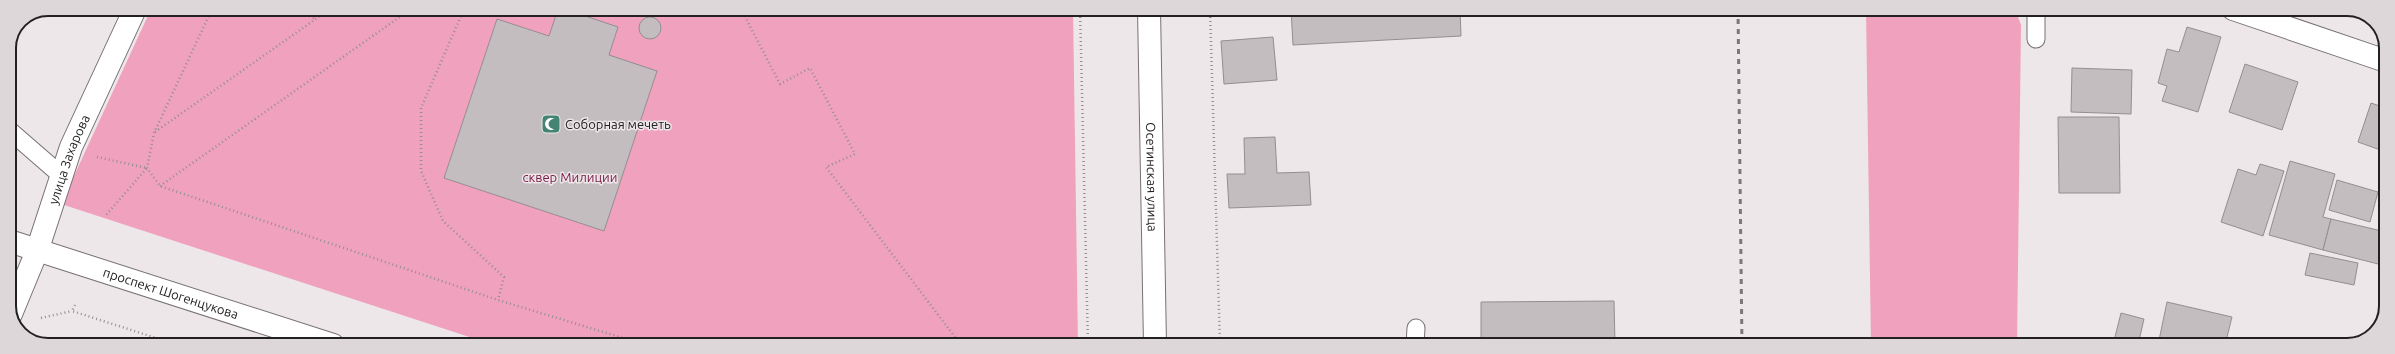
<svg xmlns="http://www.w3.org/2000/svg" width="2395" height="354" viewBox="0 0 2395 354" font-family="Ubuntu,sans-serif">
	<rect width="100%" height="100%" fill="#eee7e9"/>
	<g fill="#efa1be">
		<path d="M151,9H1073L1078,345H494L61,204Z"/>
		<path d="M1866,9H2015L2021,25L2017,345H1871Z"/>
	</g>
	<g fill="#c4bdc0" stroke="#948e90">
		<path d="M558,9H564L618,27L609,55L657,71L604,231L444,178L497,19L549,36Z"/>
		<path d="M1291,9H1460L1461,36L1293,45Z"/>
		<circle cx="650" cy="28" r="11"/>
		<path d="M2187,27L2221,37L2198,112L2162,101L2167,86L2158,83L2167,49L2179,52Z"/>
		<path d="M1273,37L1277,80L1224,84L1221,41Z"/>
		<path d="M2245,64L2298,82L2282,130L2229,112Z"/>
		<path d="M2072,68L2132,70L2131,114L2071,112Z"/>
		<path d="M2371,103L2386,108V152L2358,142Z"/>
		<path d="M2058,117H2119L2120,193H2059Z"/>
		<path d="M1275,137L1277,173L1309,172L1311,205L1229,208L1227,174H1245L1244,138Z"/>
		<path d="M2290,161L2335,174L2323,217L2331,219L2323,250L2269,235Z"/>
		<path d="M2260,164L2284,171L2263,236L2221,222L2238,169L2256,175Z"/>
		<path d="M2337,180L2378,192L2370,222L2329,210Z"/>
		<path d="M2331,219L2386,232V266L2323,250Z"/>
		<path d="M2310,253L2358,263L2354,285L2305,275Z"/>
		<path d="M1614,301L1615,345H1481V302Z"/>
		<path d="M2167,302L2232,317L2225,345H2158Z"/>
		<path d="M2121,313L2144,319L2138,345H2113Z"/>
	</g>
	<g fill="none" stroke-linecap="round" stroke-linejoin="round">
		<g stroke="#777173" stroke-width="19">
			<g id="service">
				<path d="M2036,9V39"/>
				<path d="M9,130L62,176"/>
				<path d="M1415,345L1416,328"/>
			</g>
		</g>
		<g stroke="#777173" stroke-width="24">
			<g id="minor">
				<path d="M2233,9L2386,61"/>
				<path id="s1" d="M11,314L37,251L71,147L135,9"/>
			</g>
		</g>
		<g stroke="#777173" stroke-width="24">
			<g id="secondary">
				<path id="s2" d="M1149,9L1155,345"/>
				<path id="s3" d="M9,241L333,345"/>
			</g>
		</g>
		<g stroke="#948e90" stroke-width="2.5" stroke-dasharray="1 3" stroke-linecap="butt">
			<path d="M212,9L154,133L147,168L160,186L498,300L646,345"/>
			<path d="M295,9L316,19"/>
			<path d="M464,9L421,108V171L443,221L504,277L498,300"/>
			<path d="M741,9L780,84L810,68L855,154L826,167L961,345"/>
			<path d="M1080,9L1088,345"/>
			<path d="M1210,9L1220,345"/>
			<path d="M155,132L330,9"/>
			<path d="M97,157L147,168L106,215"/>
			<path d="M9,174L15,169"/>
			<path d="M160,186L411,9"/>
			<path d="M75,305L72,311L178,345"/>
			<path d="M41,318L72,311"/>
		</g>
		<use href="#service" stroke="#fff" stroke-width="17"/>
		<use href="#minor" stroke="#fff" stroke-width="22"/>
		<use href="#secondary" stroke="#fff" stroke-width="22"/>
		<path stroke="#7c7779" stroke-width="3" stroke-dasharray="5 5" stroke-linecap="butt" d="M1738,9L1742,345"/>
	</g>
	<defs>
		<g id="mosque-square" transform="scale(1)"><rect x="-9" y="-9" width="18" height="18" rx="4" fill="#438473" stroke="#eee7e9"/><path d="M3.5-4.9A6 6 0 1 0 3.5 4.9A5 5 0 1 1 3.5-4.9Z" fill="#fff"/></g>
	</defs>
	<g fill-rule="evenodd">
		<use href="#mosque-square" x="551" y="124"/>
	</g>
	<g text-anchor="middle" dominant-baseline="central" stroke-width="3" stroke-linejoin="round" paint-order="stroke">
		<g font-size="13" fill="#232021" stroke="#eee7e9" text-anchor="start">
			<text x="565" y="124">Соборная мечеть</text>
		</g>
		<g font-size="13" fill="#232021" stroke="#eee7e9">
			<text stroke="none"><textPath href="#s1" startOffset="165">улица Захарова</textPath></text>
			<text stroke="none"><textPath href="#s2" startOffset="168">Осетинская улица</textPath></text>
			<text stroke="none"><textPath href="#s3" startOffset="170">проспект Шогенцукова</textPath></text>
		</g>
		<g font-size="13" fill="#781747" stroke="#eee7e9">
			<text x="570" y="177">сквер Милиции</text>
		</g>
	</g>
	<path d="M0 0H2395V354H0ZM48 16H2347A32 32 0 0 1 2379 48V306A32 32 0 0 1 2347 338H48A32 32 0 0 1 16 306V48A32 32 0 0 1 48 16Z" fill="#ded7d9" fill-rule="evenodd"/>
	<path fill="none" stroke="#232021" stroke-width="2" d="M48 16H2347A32 32 0 0 1 2379 48V306A32 32 0 0 1 2347 338H48A32 32 0 0 1 16 306V48A32 32 0 0 1 48 16Z"/>
</svg>
